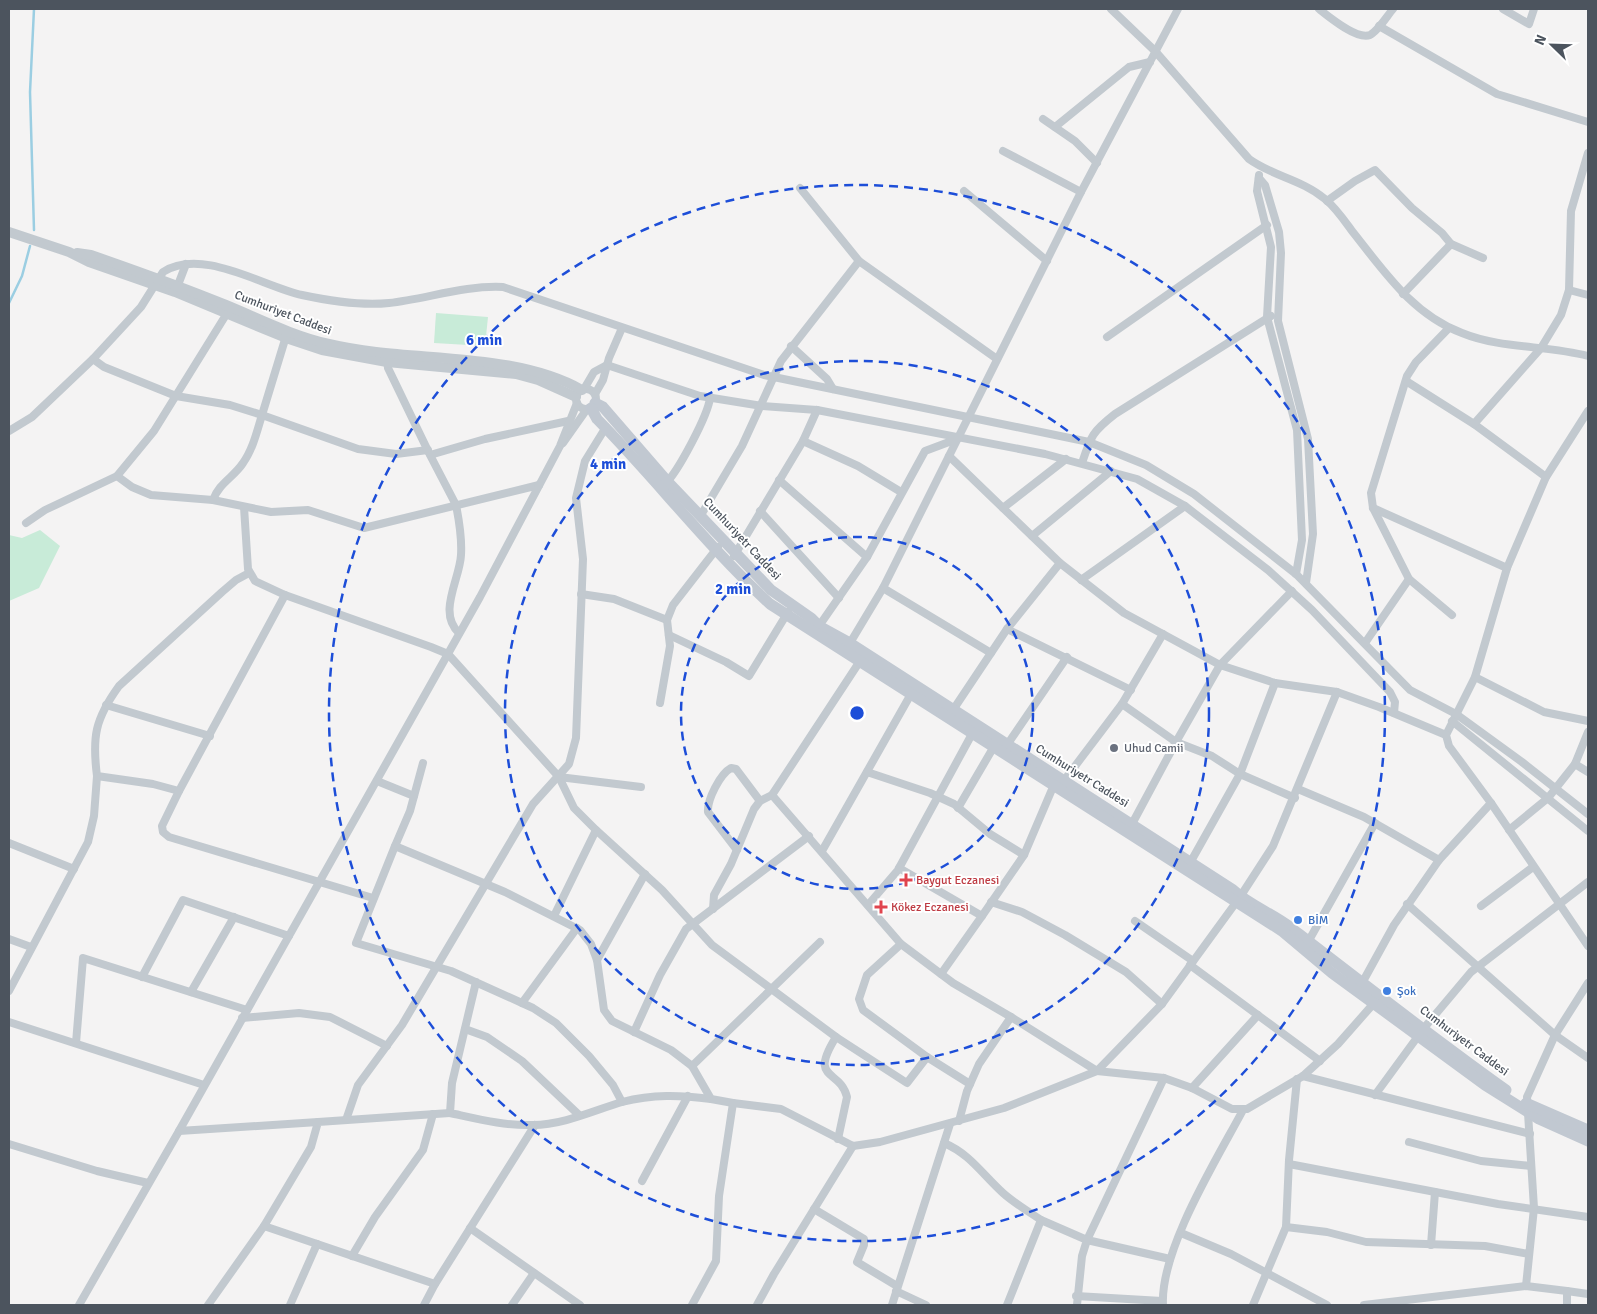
<svg xmlns="http://www.w3.org/2000/svg" width="1597" height="1314" viewBox="0 0 1597 1314" font-family="Signika,sans-serif">
	<rect width="100%" height="100%" fill="#f4f3f3"/>
	<g fill="#c8ebd8">
		<path d="M436,313L488,317L485,346L434,343Z"/>
		<path d="M40,530L60,546L39,588L9,601V535L22,538Z"/>
	</g>
	<g fill="none" stroke-linecap="round" stroke-linejoin="round">
		<g stroke="#9bcee2" stroke-width="2.5">
			<path d="M34,9L30,92L34,230"/>
			<path d="M9,303L22,276L30,246"/>
		</g>
		<g stroke="#c2c9cf" stroke-width="8">
			<path d="M1111,9L1155,51L1249,159C1272,176 1301,179 1325,199C1336,208 1344,220 1352,231C1384,271 1412,314 1462,333C1501,349 1547,345 1588,356"/>
			<path d="M1319,9C1329,17 1357,40 1370,35C1378,31 1387,16 1393,9"/>
			<path d="M1503,9L1529,24L1534,9"/>
			<path d="M1379,26L1497,94L1588,122"/>
			<path d="M1043,119L1075,141L1097,163"/>
			<path d="M1055,127L1129,67L1150,62"/>
			<path d="M1003,151L1081,192"/>
			<path d="M1259,175L1257,191L1271,247L1267,317L1297,430L1302,540L1296,574"/>
			<path d="M1259,178L1265,185L1279,232L1281,253L1278,321L1308,439L1313,534L1306,583"/>
			<path d="M800,188L859,261"/>
			<path d="M964,191L1047,261"/>
			<path d="M1327,201L1355,181L1375,170L1412,208L1442,233L1451,244L1483,258"/>
			<path d="M178,285L186,264"/>
			<path d="M1569,290L1588,295"/>
			<path d="M1403,294L1451,244"/>
			<path d="M1449,328L1416,362L1407,376L1371,493L1373,508L1409,579L1452,615"/>
			<path d="M287,333L262,415L230,405L176,396L104,367L93,359L141,307L163,272C202,247 262,286 302,295C330,301 361,306 389,303C426,299 465,285 503,287L764,375L1089,442L1146,465L1194,494L1296,574L1410,690L1456,714L1522,762L1588,814"/>
			<path d="M1107,337L1267,225"/>
			<path d="M791,346L827,379L833,389"/>
			<path d="M387,359L388,368L429,453"/>
			<path d="M1406,381L1474,424L1546,477"/>
			<circle cx="586" cy="399" r="10"/>
			<path d="M584,389L594,372L607,365L700,396L762,406L817,410L1045,454L1137,479L1185,506L1268,570L1312,610L1390,692L1395,702L1394,713"/>
			<path d="M595,394L603,380L609,358L622,328"/>
			<path d="M1588,411L1546,477L1507,568L1475,677L1446,735L1449,746L1491,803L1588,946"/>
			<path d="M1474,424L1541,348L1561,315L1569,290L1571,211L1588,153"/>
			<path d="M9,431L32,417L93,359"/>
			<path d="M803,441L858,466L901,492"/>
			<path d="M563,443L587,409"/>
			<path d="M949,456L1060,563L1124,613L1220,665L1275,683L1337,692L1379,707L1446,735"/>
			<path d="M1082,463C1091,436 1092,432 1115,414L1271,316"/>
			<path d="M117,476L132,487L151,495L213,500L271,512L308,510L364,528L539,485"/>
			<path d="M779,480L867,557"/>
			<path d="M665,484C678,472 708,415 710,398"/>
			<path d="M213,500C219,483 234,477 243,463C253,449 257,431 262,415L358,449L396,454L428,450"/>
			<path d="M244,507L248,569L255,581L285,595L431,647L448,654L559,777L574,808L596,830"/>
			<path d="M1003,508L1066,459"/>
			<path d="M1373,508L1507,568"/>
			<path d="M760,511L839,598"/>
			<path d="M701,515L742,446L781,361L859,261L997,359"/>
			<path d="M26,523L45,510L117,476L154,431L229,310"/>
			<path d="M1032,536L1111,471"/>
			<path d="M734,556L803,441L817,410"/>
			<path d="M249,573L236,580L222,592L119,686C95,719 92,737 97,776L153,784L179,791L285,595"/>
			<path d="M1081,580L1185,506"/>
			<path d="M883,588L991,653"/>
			<path d="M581,594L614,599L667,620"/>
			<path d="M819,626L867,557L925,451L957,439"/>
			<path d="M1007,629L1131,690"/>
			<path d="M459,633C437,613 460,579 461,555C462,539 459,520 456,505L430,455L485,439L568,421"/>
			<path d="M669,635L726,662L749,676L788,612"/>
			<path d="M850,643L883,588L1081,192L1178,9"/>
			<path d="M1365,643L1409,579"/>
			<path d="M862,658L772,795L901,944"/>
			<path d="M1475,677L1544,712L1588,721"/>
			<path d="M660,703L670,646L667,620L673,605L718,547"/>
			<path d="M1122,704L1176,742L1212,756L1240,774L1295,798"/>
			<path d="M106,705L210,736"/>
			<path d="M951,713L1007,629L1060,563"/>
			<path d="M1452,721L1588,831"/>
			<path d="M1007,745L1067,657"/>
			<path d="M1575,764L1588,732"/>
			<path d="M867,772L930,793L954,804L990,834L1024,855"/>
			<path d="M559,777L641,787"/>
			<path d="M377,781L414,796"/>
			<path d="M1298,789L1364,817L1439,860"/>
			<path d="M179,791L162,826L163,832L169,837L373,898"/>
			<path d="M958,808L996,743"/>
			<path d="M1132,824L1176,742L1220,665L1292,591"/>
			<path d="M1509,830L1548,798L1575,764L1588,772"/>
			<path d="M9,843L74,869"/>
			<path d="M395,846L410,811L423,763"/>
			<path d="M737,850L708,812C707,800 720,774 731,768L736,769L760,801"/>
			<path d="M822,851L911,694"/>
			<path d="M1190,863L1240,774L1275,683"/>
			<path d="M899,868L982,916L941,974"/>
			<path d="M991,902L1022,912L1065,935L1126,972L1162,1004"/>
			<path d="M1407,904L1555,1035L1588,1058"/>
			<path d="M868,905L898,870L972,734"/>
			<path d="M1481,906L1533,867"/>
			<path d="M713,909L714,895L731,864L754,809L760,801L772,795"/>
			<path d="M554,916L596,830L662,890L712,945L836,1037L907,1083L927,1057"/>
			<path d="M982,916L1024,855L1053,787L1063,782L1122,704L1163,634"/>
			<path d="M1135,921L1193,961"/>
			<path d="M9,939L31,947"/>
			<path d="M1308,942L1375,823"/>
			<path d="M597,960L645,874"/>
			<path d="M1190,965L1320,1061"/>
			<path d="M142,977L183,900L289,936"/>
			<path d="M476,982L452,1083L450,1113C478,1119 505,1126 533,1125C563,1125 595,1110 622,1102L613,1085L589,1056L556,1023L533,1008L451,971L356,943L395,846L505,892L580,930L591,944L597,960L604,1010L612,1021L671,1050L692,1066"/>
			<path d="M1361,985L1394,925L1439,860L1491,803"/>
			<path d="M9,991L88,842L94,816L97,776"/>
			<path d="M191,992L234,917"/>
			<path d="M522,1003L577,928"/>
			<path d="M242,1018L299,1013L330,1017L387,1046"/>
			<path d="M9,1022L204,1085"/>
			<path d="M465,1029L487,1037L522,1061L579,1115"/>
			<path d="M634,1032L660,975L686,929L809,836"/>
			<path d="M836,1037C808,1082 840,1068 847,1097L838,1139"/>
			<path d="M76,1043L83,958L247,1010"/>
			<path d="M1303,1076L1530,1134"/>
			<path d="M1164,1078L1087,1240L1170,1259"/>
			<path d="M970,1084L927,1057L863,1010L859,999L867,975L901,944L953,983L1011,1017"/>
			<path d="M1192,1088L1258,1015"/>
			<path d="M1375,1095L1424,1028L1471,972L1588,882"/>
			<path d="M622,1102C653,1094 680,1095 711,1099"/>
			<path d="M733,1103L711,1099L692,1066L820,942"/>
			<path d="M450,1113L318,1122L311,1147L264,1226L435,1284L535,1125"/>
			<path d="M346,1120L358,1085L402,1025L533,804L569,764L576,738L583,559L576,498L585,461L606,427"/>
			<path d="M959,1121L967,1091L979,1064L1011,1017L1097,1071L1164,1078L1192,1088L1232,1109H1247L1303,1076L1338,1044L1375,1002"/>
			<path d="M318,1122L179,1131L480,597L560,446L577,403"/>
			<path d="M1409,1142L1481,1161L1531,1166"/>
			<path d="M944,1143C970,1154 982,1174 1003,1193C1014,1203 1028,1211 1041,1220"/>
			<path d="M9,1144L97,1171L148,1183"/>
			<path d="M1289,1164L1498,1204L1588,1217"/>
			<path d="M642,1181L688,1096"/>
			<path d="M814,1209L864,1239V1245L857,1262L897,1286"/>
			<path d="M1286,1227L1327,1232L1366,1242L1485,1246L1529,1254"/>
			<path d="M470,1228L580,1305"/>
			<path d="M1181,1233L1231,1254L1327,1305"/>
			<path d="M1431,1245L1435,1192"/>
			<path d="M352,1256L375,1217L423,1150L433,1114"/>
			<path d="M1526,1286L1534,1208L1527,1097L1555,1035L1588,983"/>
			<path d="M896,1291L926,1305"/>
			<path d="M1076,1296L1162,1301"/>
			<path d="M79,1305L179,1131"/>
			<path d="M208,1305L264,1226"/>
			<path d="M290,1305L317,1244"/>
			<path d="M424,1305L435,1284"/>
			<path d="M512,1305L534,1273"/>
			<path d="M692,1305L716,1261L719,1196L733,1103L781,1109L853,1146L880,1142L1004,1108L1097,1071L1162,1004L1240,897L1273,846L1337,692"/>
			<path d="M757,1305L774,1274L853,1146"/>
			<path d="M892,1305L950,1124"/>
			<path d="M1007,1305L1041,1220L1087,1240L1082,1256L1077,1305"/>
			<path d="M1163,1305C1160,1250 1217,1159 1243,1110"/>
			<path d="M1253,1305L1286,1227L1289,1160L1297,1079"/>
			<path d="M1364,1305L1526,1286L1567,1291"/>
			<path d="M1567,1305V1291L1588,1294"/>
		</g>
		<g stroke="#c2c9cf" stroke-width="10">
			<path d="M9,232L69,252L89,262L175,292L286,338L322,350L387,362L516,374L538,380L576,397"/>
			<path d="M77,253L91,255C137,271 182,287 226,305C260,319 293,336 329,344C408,363 511,350 582,390"/>
		</g>
		<g stroke="#c1c8d1" stroke-width="11">
			<path d="M595,403L603,407L668,482L771,590L811,618L819,626L850,643L1232,889C1249,905 1272,913 1290,927C1361,982 1433,1038 1506,1090"/>
			<path d="M591,408L597,419C656,479 708,547 770,604L1282,931L1332,973L1485,1085L1539,1119L1588,1141"/>
			<path d="M1526,1103L1588,1130"/>
		</g>
	</g>
	<g fill="none" stroke="#1d4ed8" stroke-width="2.5" stroke-dasharray="9 6">
		<circle cx="857" cy="713" r="176"/>
		<circle cx="857" cy="713" r="352"/>
		<circle cx="857" cy="713" r="528"/>
	</g>
	<circle fill="#6b7280" stroke="#fff" stroke-width="2" cx="1114" cy="748" r="5"/>
	<g fill="#e0444e" stroke="#fff" stroke-width="2">
		<path d="M903.5 872.5h5v5h5v5h-5v5h-5v-5h-5v-5h5z"/>
		<path d="M878.5 899.5h5v5h5v5h-5v5h-5v-5h-5v-5h5z"/>
	</g>
	<g fill="#3f7fe0" stroke="#fff" stroke-width="2">
		<circle cx="1298" cy="920" r="5"/>
		<circle cx="1387" cy="991" r="5"/>
	</g>
	<g text-anchor="middle" dominant-baseline="central" stroke-width="4" stroke-linejoin="round" paint-order="stroke">
		<g font-size="12" fill="#4c545e" stroke="#fff">
			<text transform="translate(283 313) rotate(21)">Cumhuriyet Caddesi</text>
			<text transform="translate(742 539) rotate(47)">Cumhuriyetr Caddesi</text>
			<text transform="translate(1082 776) rotate(32)">Cumhuriyetr Caddesi</text>
			<text transform="translate(1464 1041) rotate(37)">Cumhuriyetr Caddesi</text>
		</g>
		<g font-size="12" fill="#5b616d" stroke="#fff" text-anchor="start">
			<text x="1124" y="748">Uhud Camii</text>
		</g>
		<g font-size="12" fill="#be3a42" stroke="#fff" text-anchor="start">
			<text x="916" y="880">Baygut Eczanesi</text>
			<text x="891" y="907">Kökez Eczanesi</text>
		</g>
		<g font-size="12" fill="#366cbe" stroke="#fff" text-anchor="start">
			<text x="1308" y="920">BİM</text>
			<text x="1397" y="991">Şok</text>
		</g>
	</g>
	<circle cx="857" cy="713" r="8" fill="#1d4ed8" stroke="#fff" stroke-width="2.5"/>
	<g font-size="15" text-anchor="middle" font-weight="bold" fill="#1d4ed8" stroke="#fff" stroke-width="4" stroke-linejoin="round" paint-order="stroke">
		<text x="484" y="345">6 min</text>
		<text x="608" y="469">4 min</text>
		<text x="733" y="594">2 min</text>
	</g>
	<rect width="1597" height="1314" fill="none" stroke="#4c545e" stroke-width="20"/>
	<g transform="translate(1552 45) rotate(293)" stroke="#ffffff" stroke-width="4" paint-order="stroke">
	<path d="M0-4L9 19L0 12L-9 19Z" fill="#4c545e"/>
	<text y="-8" font-size="14" font-weight="bold" text-anchor="middle" fill="#4c545e">N</text>
	</g>
</svg>
